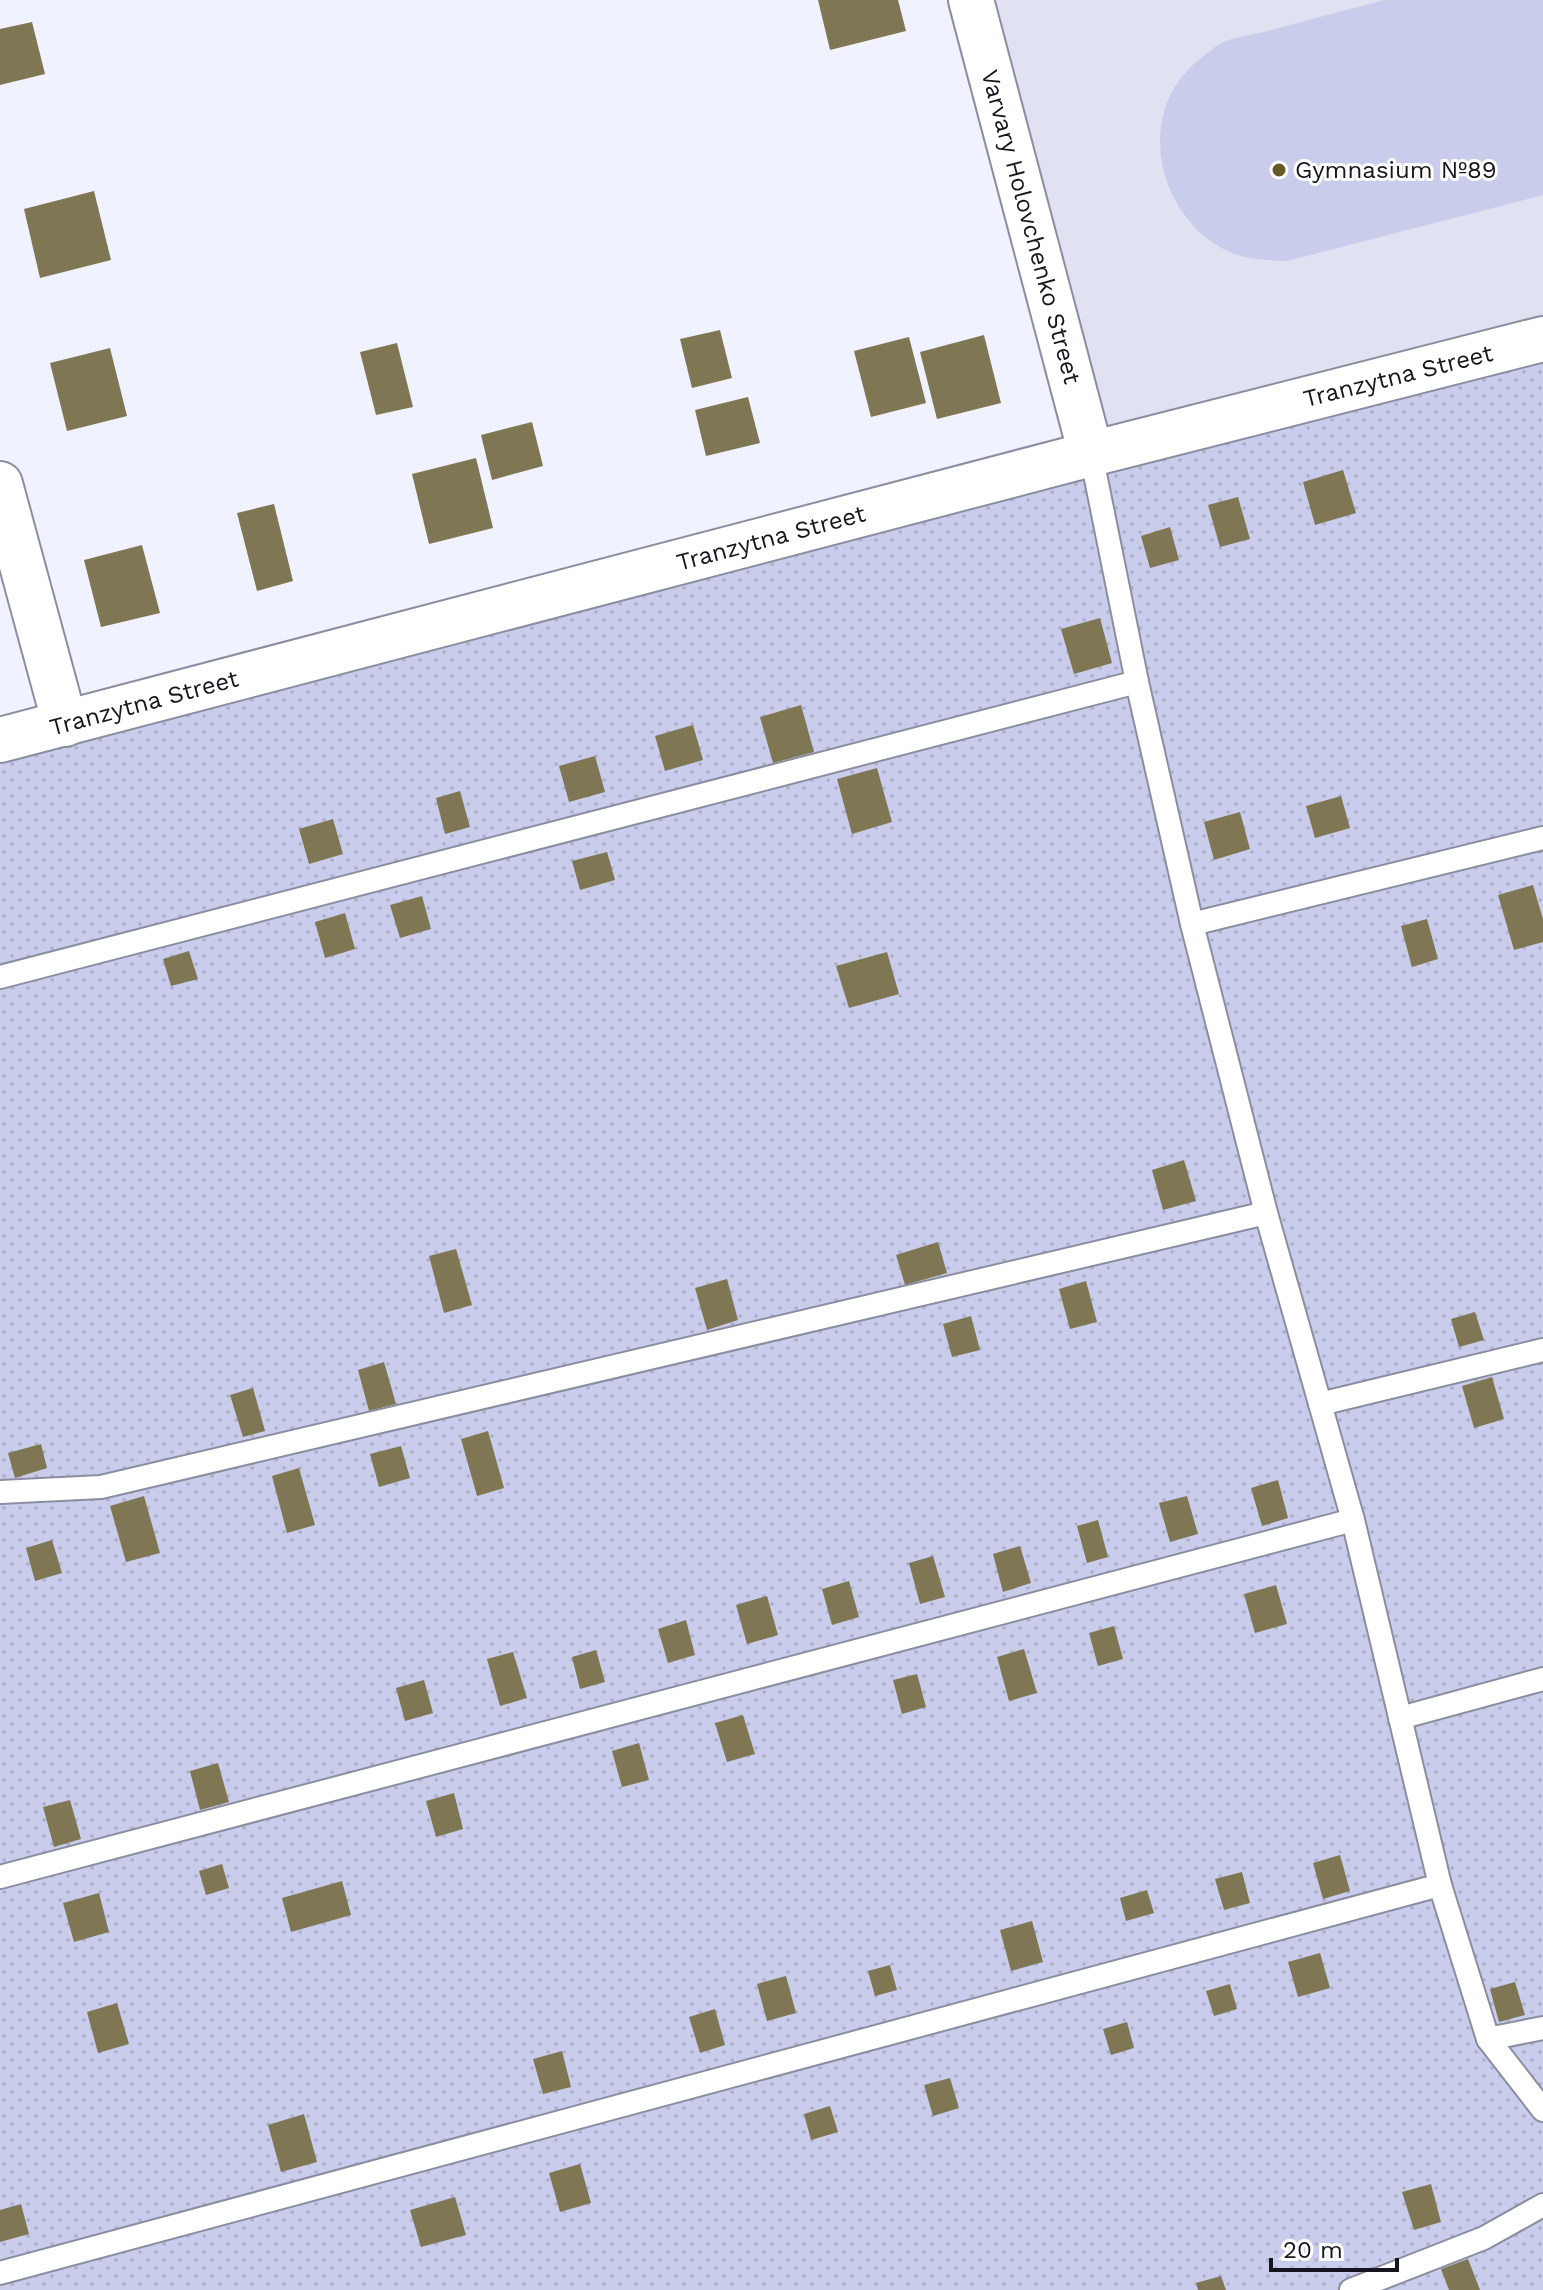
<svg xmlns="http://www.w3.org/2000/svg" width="1543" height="2290" viewBox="0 0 1543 2290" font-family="'Work Sans',sans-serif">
	<defs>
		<pattern id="grass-dots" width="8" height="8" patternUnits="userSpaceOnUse" patternTransform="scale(2)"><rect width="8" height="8" fill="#c9cdeb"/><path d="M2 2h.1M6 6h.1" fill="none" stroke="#acafc9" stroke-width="1.8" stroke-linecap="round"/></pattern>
	</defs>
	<rect width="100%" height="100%" fill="#f1f2ff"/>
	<path fill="#e0e2f2" d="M971,0H1543V339L1091,454Z"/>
	<path fill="url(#grass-dots)" d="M1543,339V2290H0V740Z"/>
	<path fill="#c9cdeb" d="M1385,0H1543V195L1287,261C1267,260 1246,260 1227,251C1156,216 1133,111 1200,59C1206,54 1213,48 1220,44C1233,37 1252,35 1267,31C1306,21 1345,10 1385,0Z"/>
	<g fill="#7f7653">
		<path d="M818,0H898L906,31L830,50Z"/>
		<path d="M32,22L45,74L0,85V29Z"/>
		<path d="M94,191L111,260L40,278L24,209Z"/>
		<path d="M720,330L732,378L692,388L680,339Z"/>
		<path d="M984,335L1001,403L937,419L920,352Z"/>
		<path d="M909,337L926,403L871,417L854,351Z"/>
		<path d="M397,343L413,407L376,415L360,352Z"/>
		<path d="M110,348L127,416L67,431L50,363Z"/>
		<path d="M748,397L760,443L706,456L695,410Z"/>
		<path d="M532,422L543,466L492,480L481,435Z"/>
		<path d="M476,458L493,528L429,544L412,474Z"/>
		<path d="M1343,470L1356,513L1315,525L1303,482Z"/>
		<path d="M1238,497L1250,539L1220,547L1208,505Z"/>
		<path d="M274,504L293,581L257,591L237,513Z"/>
		<path d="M1170,527L1179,560L1150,568L1141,536Z"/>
		<path d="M142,545L160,613L101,627L84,560Z"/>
		<path d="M1100,618L1112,663L1074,674L1061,629Z"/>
		<path d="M801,705L814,752L773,763L760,717Z"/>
		<path d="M693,725L703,760L665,771L655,736Z"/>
		<path d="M595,756L605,792L569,802L559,766Z"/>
		<path d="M877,768L892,822L852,834L837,779Z"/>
		<path d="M460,791L470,827L445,834L436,798Z"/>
		<path d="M1341,796L1350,828L1315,838L1306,806Z"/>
		<path d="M1240,812L1250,849L1214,860L1204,822Z"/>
		<path d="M333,819L343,854L309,864L299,829Z"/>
		<path d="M607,852L615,880L580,890L572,861Z"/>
		<path d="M1533,885L1543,919V942L1514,950L1498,895Z"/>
		<path d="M422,896L431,929L400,938L390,905Z"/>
		<path d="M345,913L355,949L325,958L315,922Z"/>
		<path d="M1427,919L1438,959L1412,967L1401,926Z"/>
		<path d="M189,951L198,979L171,986L163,959Z"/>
		<path d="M887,952L899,994L849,1008L836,966Z"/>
		<path d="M1184,1160L1196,1201L1163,1210L1152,1170Z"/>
		<path d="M938,1242L947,1273L905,1285L896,1255Z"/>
		<path d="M456,1249L472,1305L444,1313L429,1256Z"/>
		<path d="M727,1279L738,1320L707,1330L695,1288Z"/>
		<path d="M1086,1281L1097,1322L1070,1329L1059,1289Z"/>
		<path d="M1475,1312L1484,1340L1459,1347L1451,1319Z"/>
		<path d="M971,1316L980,1350L952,1357L943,1324Z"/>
		<path d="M384,1362L396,1404L369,1411L358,1370Z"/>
		<path d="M1492,1377L1504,1419L1474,1428L1462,1386Z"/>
		<path d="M253,1388L265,1431L243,1437L230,1395Z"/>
		<path d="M488,1431L504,1488L477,1496L461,1439Z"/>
		<path d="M41,1444L47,1468L15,1478L8,1453Z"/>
		<path d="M401,1446L410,1478L379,1487L370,1454Z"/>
		<path d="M299,1468L315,1525L287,1533L272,1476Z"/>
		<path d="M1278,1480L1288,1518L1262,1526L1251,1488Z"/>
		<path d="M144,1496L160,1553L126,1562L110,1506Z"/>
		<path d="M1187,1496L1198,1534L1170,1542L1159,1503Z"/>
		<path d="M1098,1520L1108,1557L1087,1563L1077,1526Z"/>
		<path d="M52,1540L62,1573L35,1581L26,1548Z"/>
		<path d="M1020,1546L1031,1583L1003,1592L993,1554Z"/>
		<path d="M933,1556L945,1597L920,1604L909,1563Z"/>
		<path d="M849,1581L859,1617L832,1625L822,1589Z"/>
		<path d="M1276,1585L1287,1624L1255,1633L1244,1594Z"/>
		<path d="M767,1596L778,1635L747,1644L736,1605Z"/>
		<path d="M686,1620L695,1655L668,1663L658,1629Z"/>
		<path d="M1114,1626L1123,1659L1098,1666L1089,1633Z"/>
		<path d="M1024,1649L1037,1693L1009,1701L997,1657Z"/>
		<path d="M596,1650L605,1682L580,1689L572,1657Z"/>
		<path d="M513,1652L527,1698L500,1706L487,1659Z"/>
		<path d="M917,1674L926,1707L902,1714L893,1680Z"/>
		<path d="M424,1680L433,1713L405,1721L396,1688Z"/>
		<path d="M743,1715L755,1754L727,1762L715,1723Z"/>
		<path d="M639,1743L649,1780L622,1787L612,1751Z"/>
		<path d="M218,1763L229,1802L200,1810L190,1771Z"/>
		<path d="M454,1793L463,1829L436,1837L426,1801Z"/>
		<path d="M70,1800L81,1839L54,1847L43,1807Z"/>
		<path d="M1340,1855L1350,1891L1323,1899L1313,1863Z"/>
		<path d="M222,1864L229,1888L206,1895L199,1871Z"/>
		<path d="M1242,1872L1250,1903L1224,1910L1215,1879Z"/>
		<path d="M342,1881L351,1915L291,1932L282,1898Z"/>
		<path d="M1147,1890L1154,1913L1126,1921L1120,1898Z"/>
		<path d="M99,1893L109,1932L74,1942L63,1903Z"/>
		<path d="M1032,1921L1043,1962L1011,1971L1000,1930Z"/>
		<path d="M1320,1953L1330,1988L1298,1997L1288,1962Z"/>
		<path d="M890,1965L897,1990L875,1996L868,1971Z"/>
		<path d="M786,1976L796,2013L767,2021L757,1984Z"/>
		<path d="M1515,1982L1525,2015L1499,2022L1490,1989Z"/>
		<path d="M1230,1984L1237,2009L1214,2016L1206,1991Z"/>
		<path d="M117,2003L129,2044L98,2053L87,2012Z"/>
		<path d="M715,2009L725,2045L700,2053L689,2017Z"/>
		<path d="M1127,2022L1134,2048L1111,2055L1103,2029Z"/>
		<path d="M562,2051L571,2087L543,2094L533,2059Z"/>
		<path d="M950,2078L959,2108L933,2116L924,2085Z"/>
		<path d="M830,2106L838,2132L811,2140L804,2114Z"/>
		<path d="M304,2114L317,2162L281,2172L268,2125Z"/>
		<path d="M580,2164L591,2203L560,2212L549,2173Z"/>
		<path d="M1431,2184L1441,2222L1414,2230L1402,2192Z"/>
		<path d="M455,2197L466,2235L421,2247L410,2210Z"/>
		<path d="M21,2204L29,2234L0,2242V2210Z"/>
		<path d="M1468,2259L1480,2290H1449L1441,2269Z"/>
		<path d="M1221,2276L1226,2290H1198L1196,2283Z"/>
	</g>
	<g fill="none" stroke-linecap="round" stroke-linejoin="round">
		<g stroke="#8b8da0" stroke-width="26">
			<g id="service">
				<path d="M1192,924L1543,838"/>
				<path d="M0,977L1137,682"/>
				<path d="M1320,1404L1543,1350"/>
				<path d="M0,1492L101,1487L1266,1213"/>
				<path d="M1400,1718L1543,1679"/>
				<path d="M0,1877L1353,1520"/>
				<path d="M1440,1885L1488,2039L1543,2110"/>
				<path d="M1488,2039L1543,2028"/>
				<path d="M0,2273L1440,1885L1353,1520L1266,1213L1192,924L1137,682L1091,454"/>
				<path d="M1351,2290L1484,2238L1543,2205"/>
			</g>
		</g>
		<g stroke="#8b8da0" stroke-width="48">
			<g id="minor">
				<path d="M971,0L1091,454"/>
				<path d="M0,484L65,724"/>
				<path d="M0,740L1091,454L1543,339"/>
			</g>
		</g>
		<use href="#service" stroke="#fff" stroke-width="22"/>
		<use href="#minor" stroke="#fff" stroke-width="44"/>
	</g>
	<circle fill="#675a27" stroke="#fff" stroke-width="3" cx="1279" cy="170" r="8"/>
	<g text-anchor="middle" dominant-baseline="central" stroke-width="6" stroke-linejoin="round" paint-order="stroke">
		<g font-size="24" fill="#15161d" stroke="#fff" text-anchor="start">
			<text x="1295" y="170">Gymnasium №89</text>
		</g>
		<g font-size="24" fill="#15161d" stroke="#fff">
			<text transform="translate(1031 227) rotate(75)">Varvary Holovchenko Street</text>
			<text transform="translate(1398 376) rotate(-14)">Tranzytna Street</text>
			<text transform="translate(771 538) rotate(-15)">Tranzytna Street</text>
			<text transform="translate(144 703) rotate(-15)">Tranzytna Street</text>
		</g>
	</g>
	<path d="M1271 2258v12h126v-12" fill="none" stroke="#15161d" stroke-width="4"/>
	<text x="1283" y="2258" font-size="24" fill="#15161d" stroke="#ffffff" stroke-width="6" paint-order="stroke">20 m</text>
</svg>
